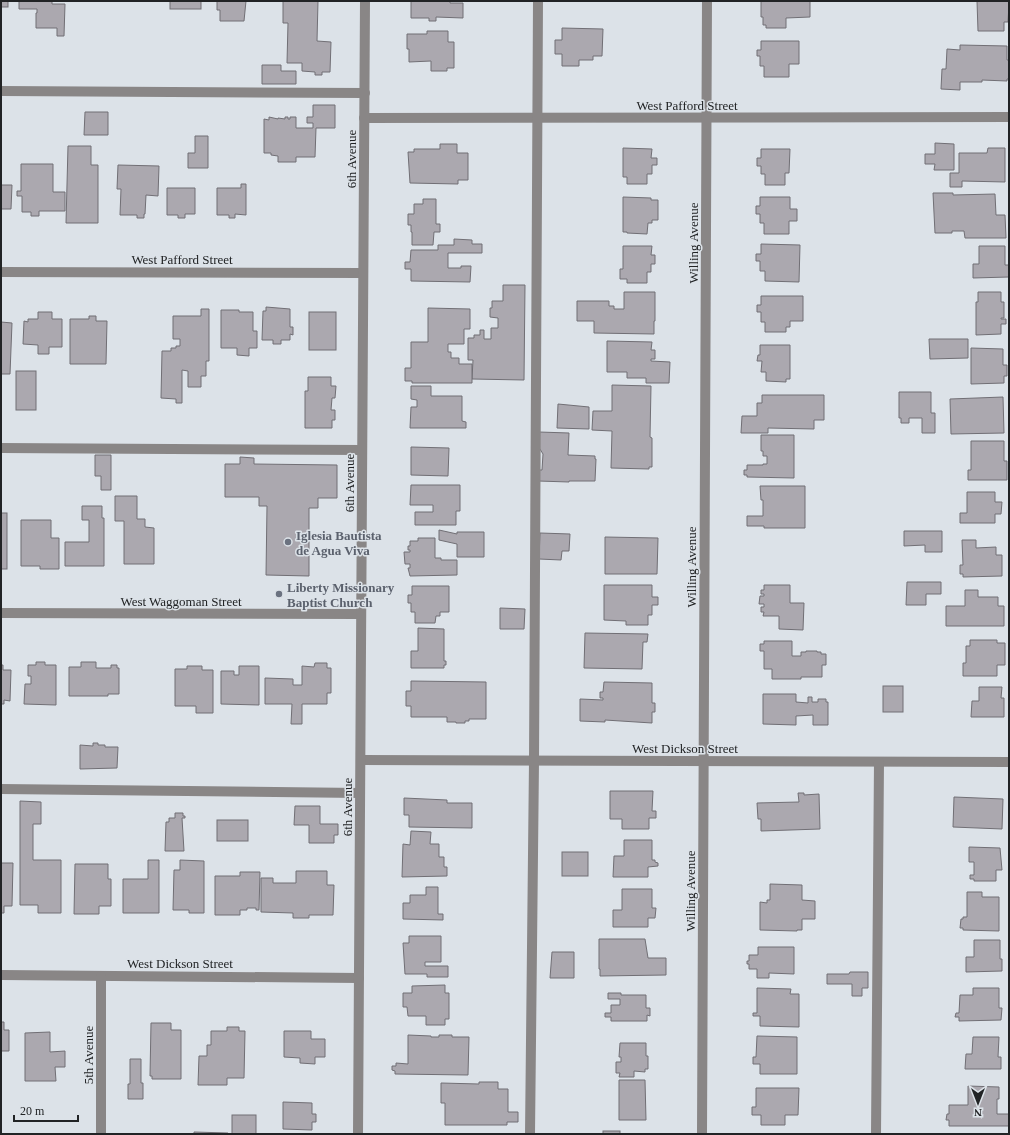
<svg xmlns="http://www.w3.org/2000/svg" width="1010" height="1135" viewBox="0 0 1010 1135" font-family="Georgia,serif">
	<rect width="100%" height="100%" fill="#dce2e8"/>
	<g fill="#aba8af" stroke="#716f75">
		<rect x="1" y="1" width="7" height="6"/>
		<path d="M19,1H52V4H65L64,36H57V28H36V13H37V9H19Z"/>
		<rect x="170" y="1" width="31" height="8"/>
		<path d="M217,1H246L244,21H220V10H217Z"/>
		<path d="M283,1H318L317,41L331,42L330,72H322V75H315V72L302,71V63H287L288,23H283Z"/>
		<path d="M411,1H450V3H463V18L436,17V21H429V18H411Z"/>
		<path d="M761,1H810V17L786,18V28H766V25H763V17H761Z"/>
		<path d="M977,1H1008L1009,3L1008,22H1004V31H978Z"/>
		<path d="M562,28L603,29L602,56H593V60H579V66H562V54H555V40H562Z"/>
		<path d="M427,31H448V42H454V68H447V71H431V61L409,62V49H407V34H427Z"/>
		<path d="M761,41H799V64H789V77H764V66H760V56H757V50H761Z"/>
		<path d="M960,45L1007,46V60H1009V79H1007V81L982,80V82H960V90L941,89L942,69H946L947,49L960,50Z"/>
		<path d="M262,65H281V71H296V84H262Z"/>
		<path d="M313,105H335V128H316L315,157H296V162H278V156L271,155V153H264V119L269,120V117L278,119V118L285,119V117H288V119H290V117H296V128H313V123H307V117H313Z"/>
		<path d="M85,112H108V135H84Z"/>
		<path d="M195,136H208V168H188V153H195Z"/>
		<path d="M935,143L954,144V170H934L935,164H925V154H935Z"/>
		<path d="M440,144H457V153H468V180H458V184L410,183L408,152H414V149H440Z"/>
		<path d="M68,146H91V165H98V223H66Z"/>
		<path d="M623,148L652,149L651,158H657V165H652V174H647V184H627V177H623Z"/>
		<path d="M988,148H1005V182L962,181V187H950V173H959V153H987Z"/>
		<path d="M761,149H790L789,173H785V185H765V174H761V166H757V158H761Z"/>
		<path d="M21,164H53V192H65V211H39V216H31V212H22V196H17V191H21Z"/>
		<path d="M118,165L159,166L158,196L146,195L145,214H144V218H137V215H120L121,189H117Z"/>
		<path d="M241,184H246V215L235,214V218H229V215H217V188H241Z"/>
		<path d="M1,185H12L11,209H1Z"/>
		<path d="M167,188H195V214H185V218H178V215H167Z"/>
		<path d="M933,193H953V195L995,194L996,215H1005L1006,238H965L964,231H952V233H935Z"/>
		<path d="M623,197L651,198V200H658V220H652V223H648L647,234L627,233V232H623Z"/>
		<path d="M760,197H790V209H797V221H789V234H764V223H760V214H756V206H760Z"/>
		<path d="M423,199H436V224H440V232H434L433,245H412V232H411V225H408V214H414V204H423Z"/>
		<path d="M454,239L472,240V244H482V253H448V268H461V266H471L470,282L411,281V269H405V262H410L411,250H438V245H454Z"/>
		<path d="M761,244L800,245L799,282L765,281V271H760V261H756V254H761Z"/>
		<path d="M623,246H652L651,255H655V264H651V272H647V283H627V279H620V269H623Z"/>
		<path d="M979,246H1005V265H1009V277L973,278V264H979Z"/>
		<path d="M503,285H525L524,380L472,379L473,360H468V338H474V335H480V330H484V339H491V328H498V318L490,317V308H492V301H503Z"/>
		<path d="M624,292H655V321H654V334L594,333V321H577V301H609V306H614V309H624Z"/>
		<path d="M978,292H1001V302H1004V318H1001V319H1006V324H1001V334L976,335V302H978Z"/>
		<path d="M761,296H803V321H790V327H786V332H765V322H761V312H757V305H761Z"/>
		<path d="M266,307L290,309V327H293V335L290,334V340H281V344H273V340H262L263,311H266Z"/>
		<path d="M428,308L470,309V329H464V344H448V352H451V358H459V364H472V383H412V381H405V368H411V342H428Z"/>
		<path d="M201,309H209V361H206V376H201V387H188V371L182,370V403H176V399L161,398L162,351H171V348H176V346H180V339H173V316H201Z"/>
		<path d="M221,310H239V312H253V331H257V348H249V356L237,355V348H221Z"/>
		<path d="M38,312H52V319H62V347H49V354H38V345L23,344L24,321L28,322V319H38Z"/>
		<rect x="309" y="312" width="27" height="38"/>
		<path d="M89,316H96V321H107L106,364H70V319H89Z"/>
		<path d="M1,322L12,323L10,374H1Z"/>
		<path d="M929,339H968V358L930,359Z"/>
		<path d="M607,341L652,342L651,350H655V359H651V361L670,362L669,383H646V378H627V372H607Z"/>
		<path d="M760,345H790V379H786V382L766,381V372H761L762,361H757L758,355H760Z"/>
		<path d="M971,348L1003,349V365H1007V376H1004V383L971,384Z"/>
		<rect x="16" y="371" width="20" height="39"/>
		<path d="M308,377H331V386H336L335,398H332L331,410H335V420H332V428H305V391H308Z"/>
		<path d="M612,385L651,386L650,437L652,438V467H649V469L611,468L612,431L592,430L593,411H612Z"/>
		<path d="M411,386H431V396H462V421L466,422V428H410L411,407H417V400L411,399Z"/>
		<path d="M899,392H931V413H935V433H922V418H909V423H901V418H899Z"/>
		<path d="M762,395H824V420H814V429L768,428V433H741L742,416H757V403H762Z"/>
		<path d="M1003,397L1004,433L951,434L950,399Z"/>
		<path d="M558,404L589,407V429L557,428Z"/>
		<path d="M539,432L569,433L568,455L595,456V459H596L595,481H569V482L538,481V470H542L543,454L538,446Z"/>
		<path d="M761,435H794V478L747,477V475H744V470H747V465H763V464H767V456H763V451H761Z"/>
		<path d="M971,441H1004V461H1007V480H968V470H971Z"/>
		<path d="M411,447L449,448L448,476L411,475Z"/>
		<path d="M95,455H111V490H101V476H95Z"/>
		<path d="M240,457L254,458V464L337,465V498H318V508H309V576L266,575L267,506H259V497H225V464H240Z"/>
		<path d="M411,485H460V511H456V525H415V512H433V505H410Z"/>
		<path d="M760,486H805V528H764V526H747V516H763V500H761Z"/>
		<path d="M967,492H995V502H1002L1001,514H995V523H960V513H967Z"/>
		<path d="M115,496H137V519H145V527L154,528V564H124V521H115Z"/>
		<path d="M82,506H102V518H104V566H65V542H89V520H82Z"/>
		<rect x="1" y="513" width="6" height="56"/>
		<path d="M21,520H51V538H59V569H40V566H21Z"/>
		<path d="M439,530L457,534V532H484V557H457V544L439,540Z"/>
		<path d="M904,531H942V552H925V545L904,546Z"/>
		<path d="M540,533L570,534L569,551H562L561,560L539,559Z"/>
		<path d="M605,537L658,538L657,574H605Z"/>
		<path d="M418,538H435V558H441V560H457V575L410,576L408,568H410V564H405L404,552H410V550H408V546H410V541H418Z"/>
		<path d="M962,540H976V548L996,547V555H1002V576L963,577V574H960V565H963Z"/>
		<path d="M907,582H941V594H926V605H906Z"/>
		<path d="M604,585H652V597H658V605H652V615H648V625H626V621L604,620Z"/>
		<path d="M764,585H790V603H804L803,630L779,629V616H763L764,612H761V607H764V604H759L760,596H764V594H761V590H764Z"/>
		<path d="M412,586H449V612H440V616H436L435,623H415V612H411V603H408V595H412Z"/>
		<path d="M965,590H978V597H998V606H1004V626H946V606H965Z"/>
		<path d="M500,608L525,609L524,629H500Z"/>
		<path d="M418,628L444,629V661H446V665H444V668H411V651H418Z"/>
		<path d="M585,633L648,634L647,642H643L642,669L584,668Z"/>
		<path d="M970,640H997V643H1005V665H997V676H963V663H966V646H970Z"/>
		<path d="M764,641H792V656H801V652H806V651H817V652H821V654H826V665H822V677H801V679H772V669H764V651H760V644H764Z"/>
		<path d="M36,662H45V665H56V705L24,704L25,684H31V676H28V665H36Z"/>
		<path d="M81,662H96V668H111V665H117V668H119V694H108V696H69V667H81Z"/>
		<path d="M315,663H327V668H331V693H327V704H302V724H291L292,704H265V678L293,679V685H302V666L314,667Z"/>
		<path d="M1,665H3V670H11L10,701L4,700V704H1Z"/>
		<path d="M187,666H202V670H213V713H196V706H175V669H187Z"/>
		<path d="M239,666H259V705L221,704V671H234V675H239Z"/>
		<path d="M411,681L486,682V719H469V721H465V723H456V722H447V717H411V706H406V691H411Z"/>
		<path d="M604,682L652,683V703H655V712H652V723L605,720V722L580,721V699L603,700V698H600V692H603Z"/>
		<rect x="883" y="686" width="20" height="26"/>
		<path d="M979,687H1002L1001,698H1004V717H971L972,701H979Z"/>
		<path d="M763,694H796V702L808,703V697H812V702H818V699H826V702H828V725H813V715L796,716V725L763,724Z"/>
		<path d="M93,743H98V745H105V747H118L117,768L80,769V745L93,746Z"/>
		<path d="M610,791H653L652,811H656V818H649V829H622V819H610Z"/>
		<path d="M798,793H804V795L819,794L820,829L761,831V819H758L757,803L799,802Z"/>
		<path d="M954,797L1003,799L1002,829L953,827Z"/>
		<path d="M404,798L447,800V803H472V828L409,827V815H404Z"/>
		<path d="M20,801L41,802V824H33V860H61V913H38V905H20Z"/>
		<path d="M295,806H320V824H338V835H334V843H309V825H294Z"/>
		<path d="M175,813H183V816H185V818H182L184,851H165L166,822H169V818H175Z"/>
		<rect x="217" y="820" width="31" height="21"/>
		<path d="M411,831L431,832L430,844H439V857H444V867H447V876L402,877L403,844L410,845Z"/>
		<path d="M624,840H652V860H655V862L658,863V866L648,867V877H613L614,856H624Z"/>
		<path d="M969,847L1000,848L1002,870H996V881H974V879H970V875H974V862H969Z"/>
		<rect x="562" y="852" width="26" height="24"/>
		<path d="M148,860H159V913H123V879H148Z"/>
		<path d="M180,860L204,861V913H189V910H173L174,870H180Z"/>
		<path d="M1,863H13L12,906H4V913H1Z"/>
		<path d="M75,864H108V879H111V906H99V914H74Z"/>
		<path d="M296,871H327V885H334L333,915H309V918H293V913L261,912V878H273V883H296Z"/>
		<path d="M240,872H260L259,910H256V908H247V910H240V915H215V876H240Z"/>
		<path d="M770,884L802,885V900L815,901V919H802V930H797V931L760,930V902L767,903V900H770Z"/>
		<path d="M426,887H438V914H443V920L403,919V903H410V895H426Z"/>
		<path d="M622,889H652V908H656L655,918H648V927H613V910H622Z"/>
		<path d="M967,892H982V897H999V931L963,930V928H960L961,919H963V917H967Z"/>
		<path d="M409,936H441V962H425V966H448V977H427V974H405L403,943H409Z"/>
		<path d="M599,939H645L648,958H666V975L600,976V969H599Z"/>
		<path d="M974,940H1000V959H1002V971L966,972V957H974Z"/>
		<path d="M758,947H794V974L769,973V978H757V969H749V964H747V961H749V955H758Z"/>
		<path d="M552,952H574V978H550Z"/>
		<path d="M850,972H868V988H862V996H852V984H827V974H849Z"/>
		<path d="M445,985V993H449V1019H445V1025H426V1016H408L407,1007H403V993H412V986Z"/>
		<path d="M757,988L791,989L790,994H799V1027L760,1026V1016H753V1013H757Z"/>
		<path d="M973,988H999V1008H1002L1001,1020L959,1021V1017H955L956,1013H959L960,995H973Z"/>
		<path d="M608,993H621V995H646V1008H650V1016L647,1015V1021H611V1017H605V1013H611V1005H620V999H608Z"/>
		<path d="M1,1022H4V1030H9V1051H1Z"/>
		<path d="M151,1023H171V1030H181V1079H152V1076H150Z"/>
		<path d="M227,1027H239V1031H245L244,1078H227V1085H198L199,1056H207V1045H211V1031H227Z"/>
		<path d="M284,1031H311V1039H325V1057H315V1064L300,1063V1058L284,1057Z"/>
		<path d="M50,1032V1052L65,1051V1067H55L56,1081H25V1033Z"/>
		<path d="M408,1035L431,1036V1037H439V1035H452V1037H469L468,1075L395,1074V1071L392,1070V1066H396V1063L408,1064Z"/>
		<path d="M757,1036L797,1037V1074H760V1064H753V1057H756Z"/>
		<path d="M973,1037H999L998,1057H1001V1069H965L966,1054H972Z"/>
		<path d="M620,1043H646V1056H648V1069H645V1072L634,1071V1077H619L620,1073H616V1062H621V1057H619Z"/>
		<path d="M130,1059H141V1083H143V1099H128V1084H130Z"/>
		<path d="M619,1080H645L646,1120H619Z"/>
		<path d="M479,1082H498V1089H508V1112H518V1122H507V1125H445V1103H441V1083L479,1084Z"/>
		<path d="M968,1086L999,1087V1099H997V1114H1009V1126H949V1120H946L947,1114H949V1105H968Z"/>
		<path d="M756,1088H799L798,1115H785V1125H761V1115H752V1107H756Z"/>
		<path d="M283,1102L312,1103V1114H316V1122H312V1130L283,1129Z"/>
		<rect x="232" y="1115" width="24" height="19"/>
		<rect x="603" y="1131" width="17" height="3"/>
		<path d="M194,1132L228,1133V1134H194Z"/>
	</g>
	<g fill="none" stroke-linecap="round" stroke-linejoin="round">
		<g stroke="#898686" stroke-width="10">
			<path d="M1,91L365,93"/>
			<path d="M364,118L1009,117"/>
			<path d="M1,272L363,273"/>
			<path d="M1,448L362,450"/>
			<path d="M1,613L361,614"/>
			<path d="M361,760L1009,762"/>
			<path d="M1,789L360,793"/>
			<path d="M1,975L359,978"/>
			<path d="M101,1134V976"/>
			<path d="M358,1134L365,1"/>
			<path d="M530,1134L534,761L538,1"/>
			<path d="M702,1134L707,1"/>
			<path d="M876,1134L879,762"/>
		</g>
	</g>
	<g fill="#6b7280" stroke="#dce2e8" stroke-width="1.5">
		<circle cx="288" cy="542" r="4"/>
		<circle cx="279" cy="594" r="4"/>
	</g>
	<g text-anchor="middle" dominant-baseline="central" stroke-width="3" stroke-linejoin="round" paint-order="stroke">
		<g font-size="13" fill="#212325" stroke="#dce2e8">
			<text x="687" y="105">West Pafford Street</text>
			<text transform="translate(351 159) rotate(-90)">6th Avenue</text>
			<text transform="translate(693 243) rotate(-90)">Willing Avenue</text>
			<text x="182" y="259">West Pafford Street</text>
			<text transform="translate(349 483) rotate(-90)">6th Avenue</text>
			<text transform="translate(691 567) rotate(-90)">Willing Avenue</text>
			<text x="181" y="601">West Waggoman Street</text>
			<text x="685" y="748">West Dickson Street</text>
			<text transform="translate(347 807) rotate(-90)">6th Avenue</text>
			<text transform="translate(690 891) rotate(-90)">Willing Avenue</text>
			<text x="180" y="963">West Dickson Street</text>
			<text transform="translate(88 1055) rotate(-90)">5th Avenue</text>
		</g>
		<g font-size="13" font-weight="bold" fill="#5b616d" stroke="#dce2e8" text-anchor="start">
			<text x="296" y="535">Iglesia Bautista<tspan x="296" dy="15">de Agua Viva</tspan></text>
			<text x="287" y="587">Liberty Missionary<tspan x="287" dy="15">Baptist Church</tspan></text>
		</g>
	</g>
	<rect width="1010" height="1135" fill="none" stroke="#212325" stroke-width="4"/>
	<g transform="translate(978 1103) rotate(180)" stroke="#dce2e8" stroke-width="3" paint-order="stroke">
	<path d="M0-3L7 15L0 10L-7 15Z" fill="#212325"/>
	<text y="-6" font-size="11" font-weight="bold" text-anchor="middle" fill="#212325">N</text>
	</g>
	<path d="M14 1115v6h64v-6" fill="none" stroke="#212325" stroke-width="2"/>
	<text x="20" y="1115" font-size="12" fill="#212325" stroke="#dce2e8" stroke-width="3" paint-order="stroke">20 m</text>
</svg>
